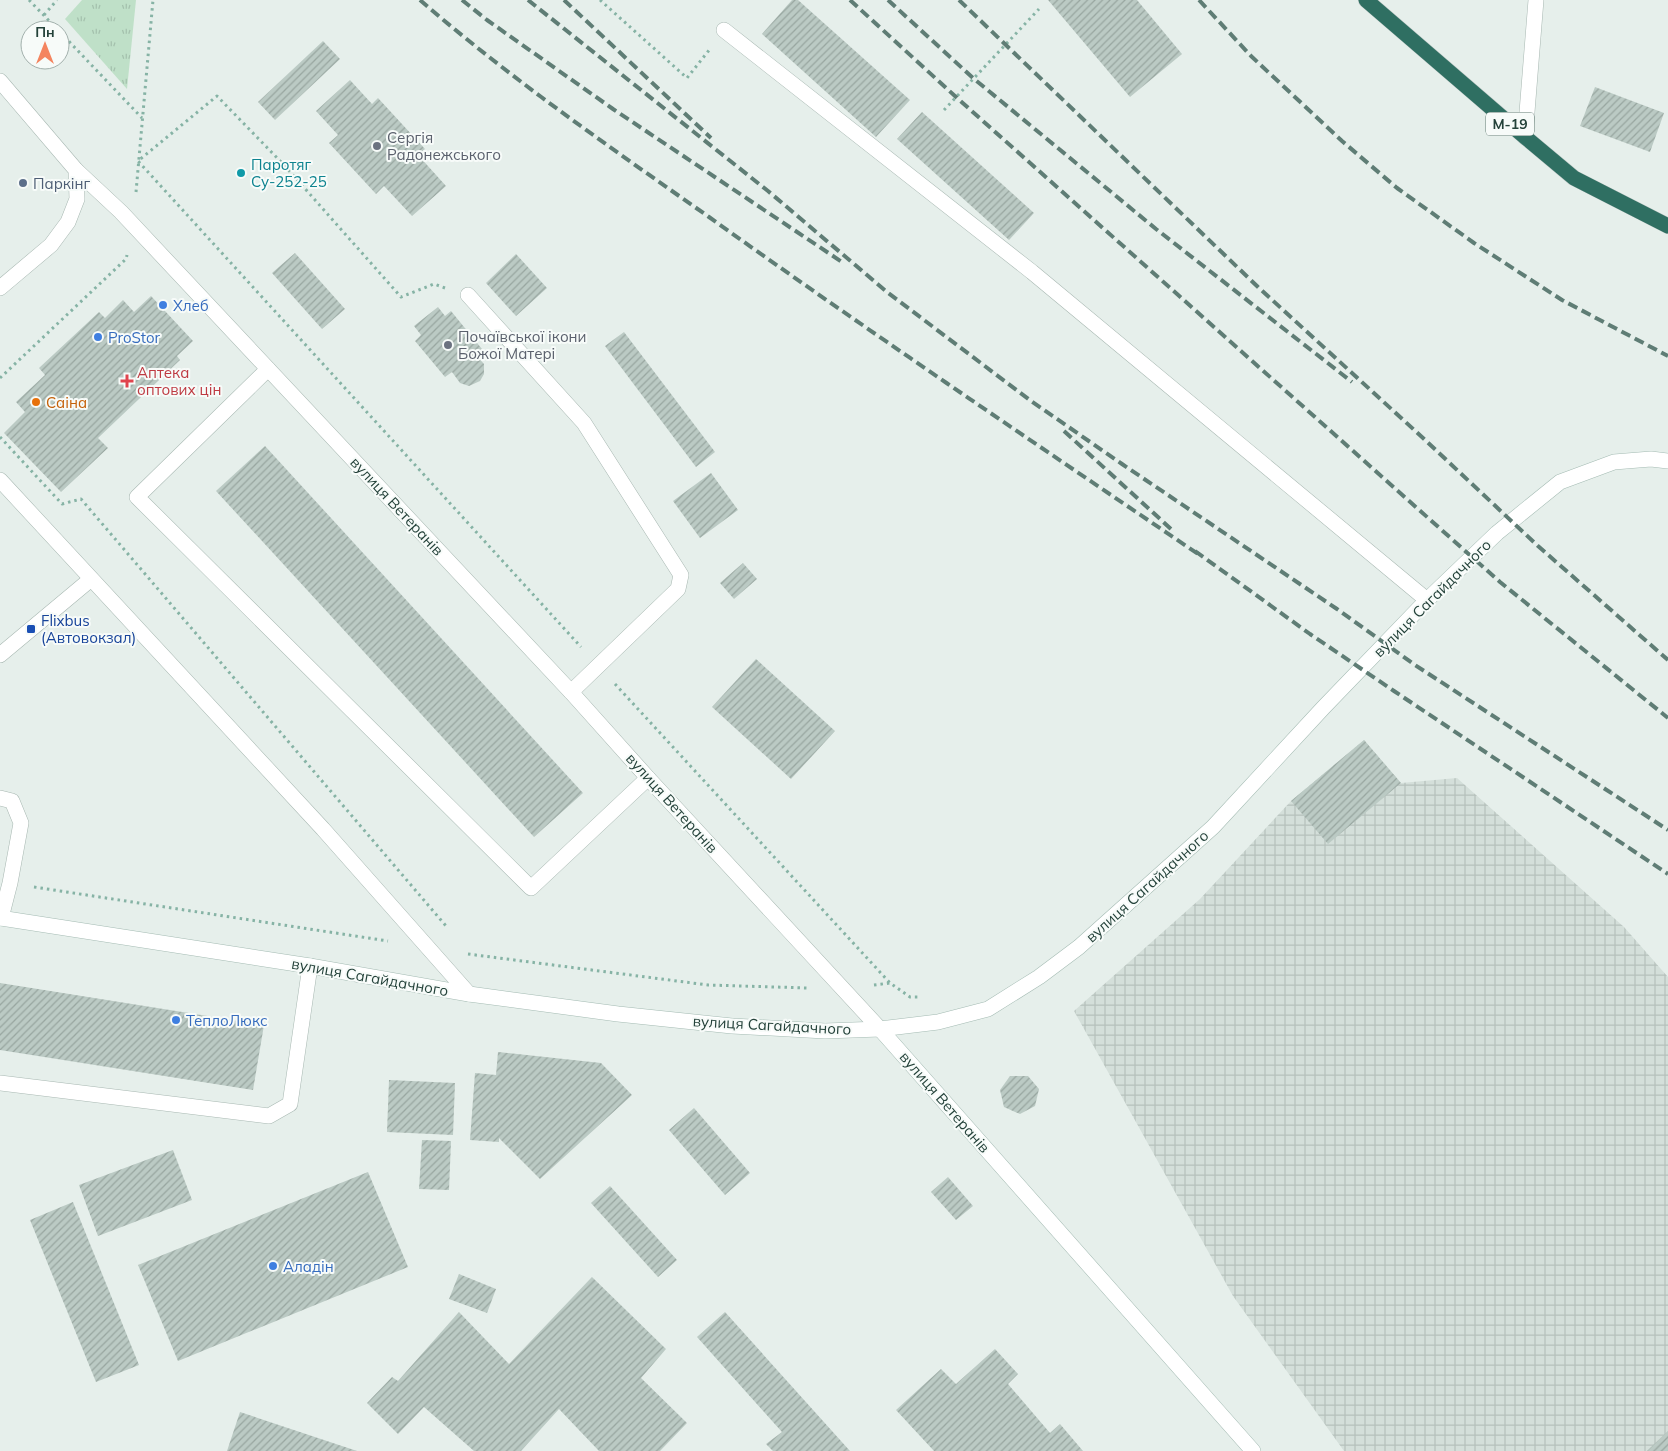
<svg xmlns="http://www.w3.org/2000/svg" width="1668" height="1451" viewBox="0 0 1668 1451" font-family="Mulish,sans-serif">
	<defs>
		<pattern id="industrial-grid" width="8" height="8" patternUnits="userSpaceOnUse" patternTransform="scale(1.25)"><rect width="8" height="8" fill="#d4dfda"/><path d="M0 4h8M4 0v8" fill="none" stroke="#b6c1bc"/></pattern>
		<pattern id="grass-tufts" width="24" height="20" patternUnits="userSpaceOnUse" patternTransform="scale(1.25)"><rect width="24" height="20" fill="#bfe0c8"/><path d="M3 7l-1-3M5 7V3M7 7l1-3M15 17l-1-3M17 17v-4M19 17l1-3" fill="none" stroke="#a4c1ad"/></pattern>
		<pattern id="building-hatch" width="6" height="6" patternUnits="userSpaceOnUse" patternTransform="scale(1.25)"><rect width="6" height="6" fill="#bbcac4"/><path d="M-1 1l2-2M0 6l6-6M5 7l2-2" fill="none" stroke="#98a6a0"/></pattern>
	</defs>
	<rect width="100%" height="100%" fill="#e6efeb"/>
	<path fill="url(#industrial-grid)" d="M1364,740L1401,783L1457,778L1624,927L1668,977V1451H1344L1233,1296L1074,1011L1200,899L1291,801Z"/>
	<path fill="url(#grass-tufts)" d="M82,0H136L127,89L65,19Z"/>
	<g fill="url(#building-hatch)">
		<path d="M792,0H798L910,100L876,137L762,34Z"/>
		<path d="M1048,0H1137L1182,54L1130,97Z"/>
		<path d="M323,41L340,59L275,120L258,102Z"/>
		<path d="M350,80L372,104L378,98L425,149L418,155L446,186L412,216L384,186L376,194L329,143L338,135L316,111Z"/>
		<path d="M1595,87L1664,113L1650,152L1580,126Z"/>
		<path d="M922,112L1034,213L1009,240L897,139Z"/>
		<path d="M295,253L345,309L322,329L272,273Z"/>
		<path d="M516,254L547,288L516,316L486,283Z"/>
		<path d="M151,296L193,341L177,356L180,360L98,438L108,448L61,492L4,433L25,412L16,402L45,375L39,368L99,312L105,318L123,300L134,312Z"/>
		<path d="M438,307L445,316L451,311L482,349L475,354L484,364V374L480,381L469,386L460,383L452,372L445,377L415,341L421,335L414,326Z"/>
		<path d="M624,332L715,452L696,467L605,346Z"/>
		<path d="M265,446L583,793L534,837L216,491Z"/>
		<path d="M711,473L738,510L700,538L673,501Z"/>
		<path d="M743,563L757,579L734,599L720,583Z"/>
		<path d="M756,659L835,731L791,779L712,707Z"/>
		<path d="M1364,740L1401,783L1328,844L1291,801Z"/>
		<path d="M0,983L264,1025L253,1090L0,1050Z"/>
		<path d="M498,1052L601,1063L632,1095L540,1179L499,1138V1142L470,1140L475,1073L496,1075Z"/>
		<path d="M1010,1076H1028L1039,1089L1035,1106L1020,1114L1004,1107L1000,1090Z"/>
		<path d="M389,1080L455,1083L453,1135L387,1132Z"/>
		<path d="M694,1108L750,1173L725,1195L669,1130Z"/>
		<path d="M422,1140L451,1141L449,1190L419,1189Z"/>
		<path d="M173,1150L192,1200L98,1236L79,1185Z"/>
		<path d="M368,1172L408,1267L178,1361L138,1265Z"/>
		<path d="M948,1177L973,1206L956,1220L931,1192Z"/>
		<path d="M610,1186L677,1260L658,1277L591,1203Z"/>
		<path d="M73,1202L139,1365L96,1382L30,1220Z"/>
		<path d="M459,1274L496,1289L487,1313L449,1299Z"/>
		<path d="M592,1277L666,1349L641,1378L687,1423L660,1451H599L559,1409L521,1451H474L424,1407L398,1434L367,1403L392,1377L398,1381L459,1312L509,1364Z"/>
		<path d="M725,1312L850,1451H773L766,1444L782,1432L697,1337Z"/>
		<path d="M995,1349L1018,1374L1008,1384L1050,1433L1060,1424L1083,1451H934L896,1410L941,1369L956,1384Z"/>
		<path d="M240,1412L357,1451H227Z"/>
		<path d="M1668,1431V1451H1647Z"/>
	</g>
	<g fill="none" stroke-linecap="round" stroke-linejoin="round">
		<g stroke="#a8b8b2" stroke-width="16">
			<g id="lane">
				<path d="M724,30L1032,272L1427,600"/>
				<path d="M468,295L584,423L681,575L678,589L571,692"/>
				<path d="M268,369L137,497L531,888L648,778"/>
				<path d="M0,480L323,829L469,994"/>
				<path d="M0,655L91,579"/>
				<path d="M0,798L12,801L21,823L10,883L1,918"/>
				<path d="M0,1083L269,1116L290,1104L310,966"/>
			</g>
		</g>
		<g stroke="#a8b8b2" stroke-width="16">
			<g id="street">
				<path d="M0,81L76,170L77,199L68,222L51,245L0,288"/>
				<path d="M1525,137L1536,0"/>
				<path d="M76,170L121,212L571,692L648,778L880,1029"/>
			</g>
		</g>
		<g stroke="#a4bbb3" stroke-width="16">
			<g id="secondary">
				<path d="M0,918L310,966L469,994L618,1014L732,1026L825,1031L880,1029L938,1022L988,1009L1039,977L1079,947L1213,827L1323,708L1427,600L1497,533L1560,482L1614,462L1651,459L1668,461"/>
				<path d="M880,1029L1253,1451"/>
			</g>
		</g>
		<g stroke="#c2cac8" stroke-width="16">
			<path id="highway" d="M1366,0L1525,137L1574,178L1668,226"/>
		</g>
		<g stroke="#86b3a5" stroke-width="3" stroke-dasharray="2.5 4" stroke-linecap="butt">
			<path d="M29,0L58,30"/>
			<path d="M600,0L687,78L710,49"/>
			<path d="M44,15L57,0"/>
			<path d="M60,32L142,118"/>
			<path d="M944,110L1039,9"/>
			<path d="M136,192L153,0"/>
			<path d="M445,288L434,284L401,297L284,165L217,96L138,161L581,647"/>
			<path d="M0,378L126,259L127,255"/>
			<path d="M0,437L62,504L81,499L446,926"/>
			<path d="M615,684L890,983L910,997H919"/>
			<path d="M34,887L388,941"/>
			<path d="M468,954L708,985L808,988"/>
			<path d="M874,985L890,983"/>
		</g>
		<use href="#lane" stroke="#fff" stroke-width="15"/>
		<use href="#street" stroke="#fff" stroke-width="15"/>
		<use href="#secondary" stroke="#fff" stroke-width="15"/>
		<use href="#highway" stroke="#2f6f62" stroke-width="15"/>
		<g stroke="#5f7d75" stroke-width="4" stroke-dasharray="10 5" stroke-linecap="butt">
			<path d="M420,0C511,79 611,148 709,217C871,333 1036,444 1201,556"/>
			<path d="M462,0L487,20L613,109L842,262"/>
			<path d="M528,0L768,191L887,292L1031,401L1122,464L1337,609L1415,665L1668,830"/>
			<path d="M564,0L711,138"/>
			<path d="M850,0L956,97L1500,582L1668,718"/>
			<path d="M888,0L973,78L1156,229L1352,382"/>
			<path d="M959,0L1258,287L1423,438L1538,546L1668,660"/>
			<path d="M1199,0L1251,56L1342,141L1397,188L1474,243L1562,300L1668,356"/>
			<path d="M1064,431L1171,529"/>
			<path d="M1195,551L1310,634L1394,691L1668,874"/>
		</g>
	</g>
	<g fill="#6b7280" stroke="#f7fbf9" stroke-width="2">
		<circle cx="377" cy="146" r="5"/>
		<circle cx="448" cy="345" r="5"/>
	</g>
	<circle fill="#0f9aa8" stroke="#f7fbf9" stroke-width="2" cx="241" cy="173" r="5"/>
	<circle fill="#5c6f8a" stroke="#f7fbf9" stroke-width="2" cx="23" cy="183" r="5"/>
	<g fill="#3f7fe0" stroke="#f7fbf9" stroke-width="2">
		<circle cx="163" cy="305" r="5"/>
		<circle cx="98" cy="337" r="5"/>
		<circle cx="176" cy="1020" r="5"/>
		<circle cx="273" cy="1266" r="5"/>
	</g>
	<path fill="#e0444e" stroke="#f7fbf9" stroke-width="2" d="M124.5 373.5h5v5h5v5h-5v5h-5v-5h-5v-5h5z"/>
	<circle fill="#e8710a" stroke="#f7fbf9" stroke-width="2" cx="36" cy="402" r="5"/>
	<rect fill="#1a4fb4" stroke="#f7fbf9" stroke-width="2" x="26" y="624" width="10" height="10" rx="2.5"/>
	<g text-anchor="middle" dominant-baseline="central" stroke-width="4" stroke-linejoin="round" paint-order="stroke">
		<rect fill="#f7fbf9" stroke="#637a73" stroke-width="1" x="1486" y="112.5" width="48" height="23" rx="4"/>
		<g font-size="14" font-weight="bold" fill="#24423a">
			<text x="1510" y="124">М-19</text>
		</g>
		<g font-size="15" fill="#5b616d" stroke="#f7fbf9" text-anchor="start">
			<text x="387" y="137">Сергія<tspan x="387" dy="17">Радонежського</tspan></text>
			<text x="458" y="336">Почаївської ікони<tspan x="458" dy="17">Божої Матері</tspan></text>
		</g>
		<g font-size="15" fill="#0d838f" stroke="#f7fbf9" text-anchor="start">
			<text x="251" y="164">Паротяг<tspan x="251" dy="17">Су-252-25</tspan></text>
		</g>
		<g font-size="15" fill="#4e5e75" stroke="#f7fbf9" text-anchor="start">
			<text x="33" y="183">Паркінг</text>
		</g>
		<g font-size="15" fill="#366cbe" stroke="#f7fbf9" text-anchor="start">
			<text x="173" y="305">Хлеб</text>
			<text x="108" y="337">ProStor</text>
			<text x="186" y="1020">ТеплоЛюкс</text>
			<text x="283" y="1266">Аладін</text>
		</g>
		<g font-size="15" fill="#be3a42" stroke="#f7fbf9" text-anchor="start">
			<text x="137" y="372">Аптека<tspan x="137" dy="17">оптових цін</tspan></text>
		</g>
		<g font-size="15" fill="#c56008" stroke="#f7fbf9" text-anchor="start">
			<text x="46" y="402">Саіна</text>
		</g>
		<g font-size="15" fill="#24423a" stroke="#f7fbf9">
			<text transform="translate(397 506) rotate(47)">вулиця Ветеранів</text>
			<text transform="translate(1432 598) rotate(-45)">вулиця Сагайдачного</text>
			<text transform="translate(672 803) rotate(48)">вулиця Ветеранів</text>
			<text transform="translate(1147 886) rotate(-42)">вулиця Сагайдачного</text>
			<text transform="translate(370 977) rotate(10)">вулиця Сагайдачного</text>
			<text transform="translate(772 1025) rotate(3)">вулиця Сагайдачного</text>
			<text transform="translate(945 1102) rotate(49)">вулиця Ветеранів</text>
		</g>
		<g font-size="15" fill="#164399" stroke="#f7fbf9" text-anchor="start">
			<text x="41" y="620">Flixbus<tspan x="41" dy="17">(Автовокзал)</tspan></text>
		</g>
	</g>
	<g transform="translate(45 45)"><circle r="24" fill="#f7fbf9" stroke="#a3b1ad"/>
	<path d="M0-4L9 19L0 12L-9 19Z" fill="#f4845f"/>
	<text y="-8" font-size="14" font-weight="bold" text-anchor="middle" fill="#24423a">Пн</text>
	</g>
</svg>
